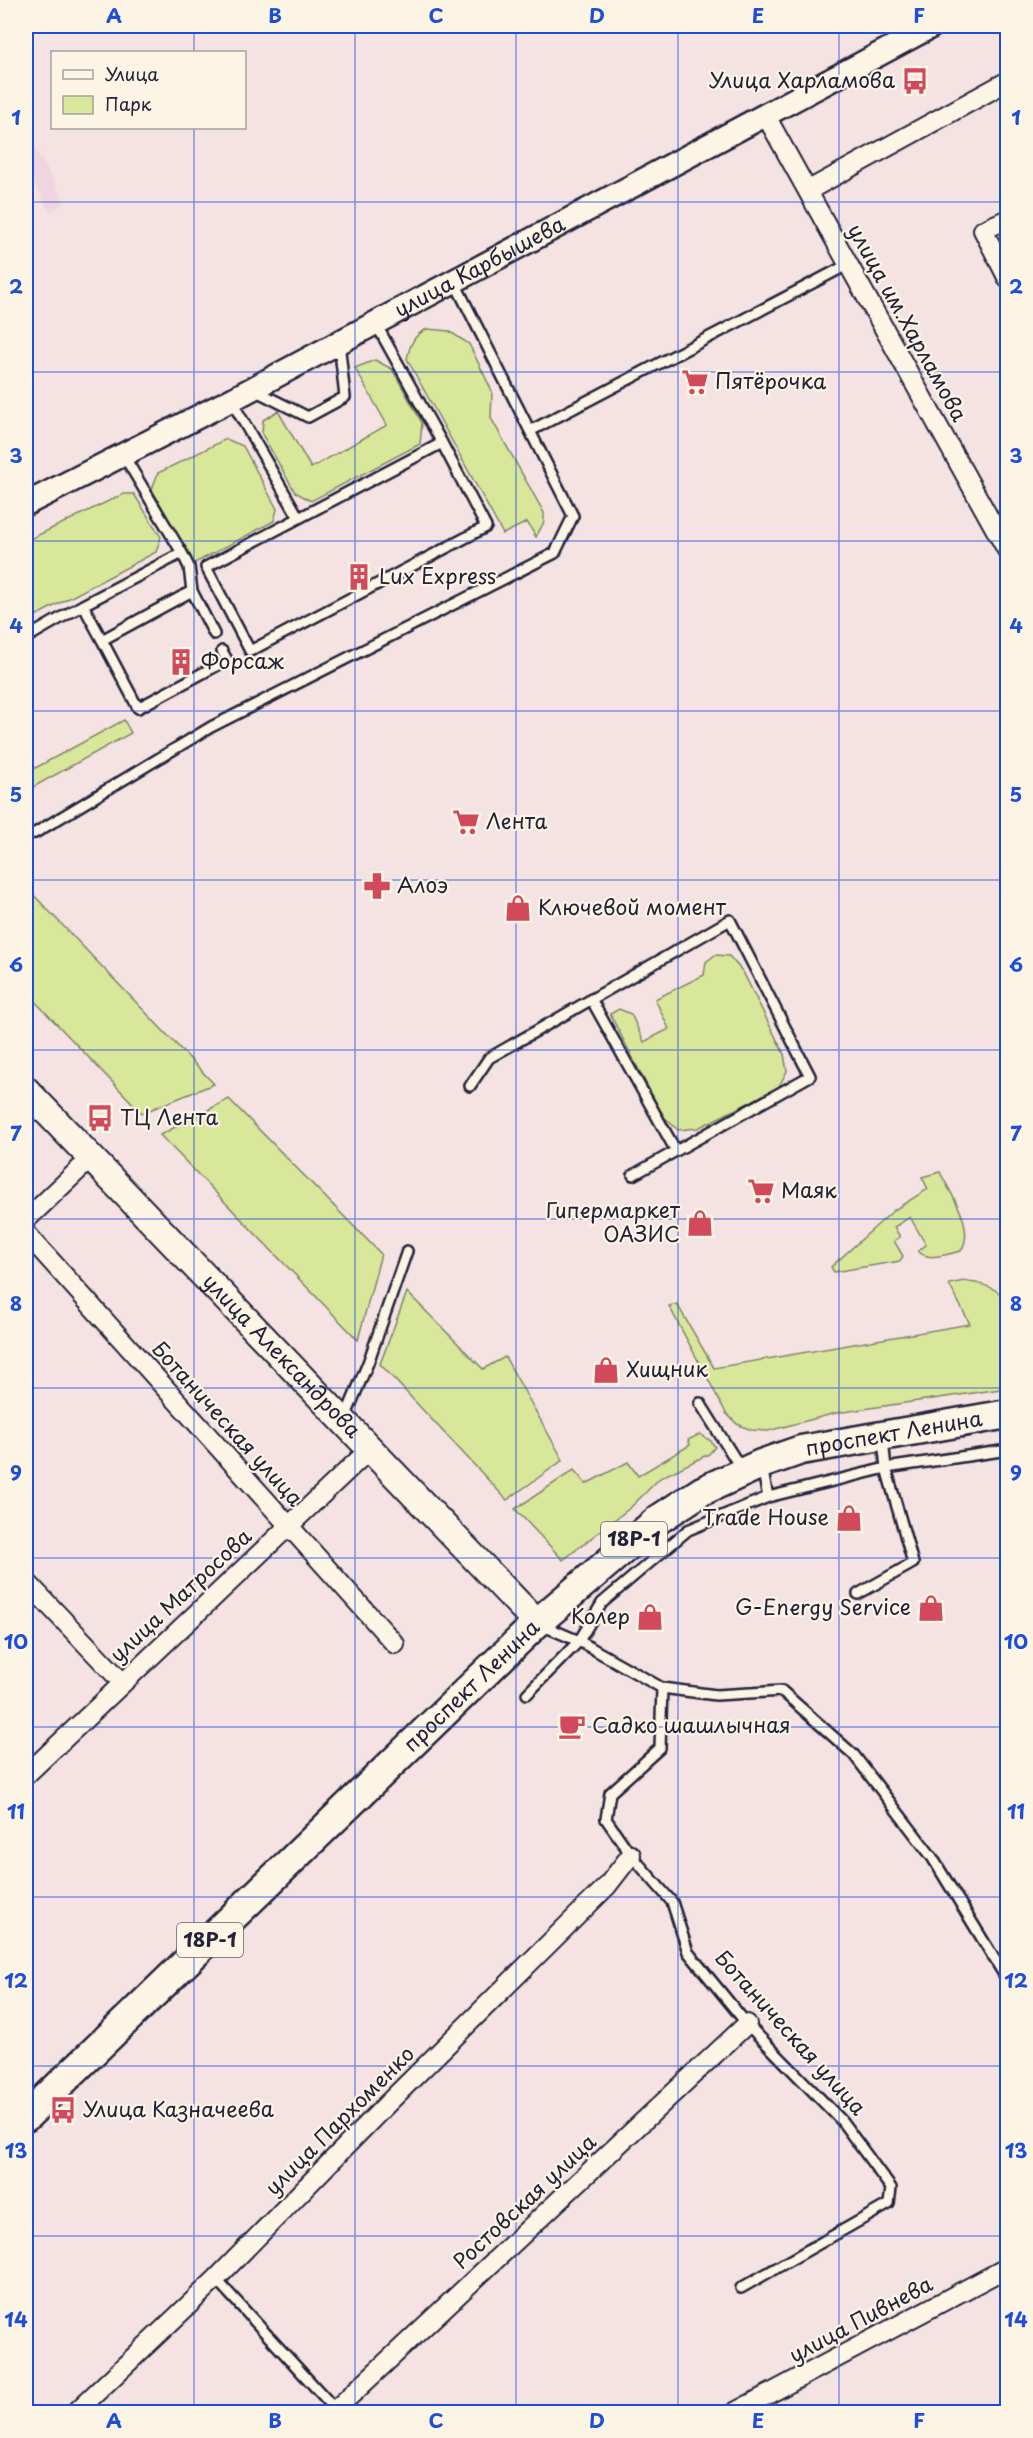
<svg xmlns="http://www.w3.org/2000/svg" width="1033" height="2438" viewBox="0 0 1033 2438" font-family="'Playpen Sans',sans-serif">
	<rect width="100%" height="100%" fill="#f5e2e2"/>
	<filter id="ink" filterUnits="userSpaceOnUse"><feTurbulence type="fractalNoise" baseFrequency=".0167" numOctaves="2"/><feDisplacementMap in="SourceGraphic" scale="12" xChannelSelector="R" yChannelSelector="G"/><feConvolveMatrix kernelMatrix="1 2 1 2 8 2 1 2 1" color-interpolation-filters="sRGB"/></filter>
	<g filter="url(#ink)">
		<path fill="#f0d5e0" d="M 26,131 L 65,202 L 50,212 L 26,169 Z"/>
		<path fill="#d8e79a" stroke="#7d846a" stroke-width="1.5" d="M 427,329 L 449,331 L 469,344 L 492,391 L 491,418 L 544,513 L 544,522 L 536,537 L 527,522 L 503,534 L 407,359 C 410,344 414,335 427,329 Z
			M 375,360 L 392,369 L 422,423 L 420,444 L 311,501 L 295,492 L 262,434 L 263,420 L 278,411 L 311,468 L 387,425 L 355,368 Z
			M 226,439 L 243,446 L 277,509 L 274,521 L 193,564 L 152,489 L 158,473 Z
			M 123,494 L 134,494 L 161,537 L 156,552 L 26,621 L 26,541 Z
			M 124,720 L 131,733 L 26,791 L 26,773 Z
			M 26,887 L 214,1084 L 142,1113 L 26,992 Z
			M 715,955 L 729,956 L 743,972 L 784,1054 L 787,1071 L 778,1088 L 698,1128 L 678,1130 L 663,1116 L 610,1014 L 619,1009 L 631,1014 L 644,1042 L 669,1029 L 655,999 L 704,975 L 706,962 Z
			M 229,1099 L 381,1254 L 358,1340 L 160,1135 Z
			M 940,1172 C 951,1195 976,1227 961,1251 C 947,1254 928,1262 918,1251 L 926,1245 L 910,1217 L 894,1227 L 900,1237 L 894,1241 L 903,1256 L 900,1261 L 834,1272 L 831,1267 L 894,1210 L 928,1189 L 922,1177 Z
			M 964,1281 C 979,1283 1001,1287 1007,1304 C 1011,1315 1008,1372 1007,1388 L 836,1413 L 768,1431 L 751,1430 L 737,1424 L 726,1413 L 669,1306 L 677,1304 L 714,1368 L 970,1324 L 949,1284 Z
			M 407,1292 L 483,1369 L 505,1357 L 563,1460 L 507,1500 L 380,1364 Z
			M 700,1434 L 711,1441 L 715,1447 L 709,1454 L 660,1478 L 631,1507 L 563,1560 L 515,1509 L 574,1470 L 586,1484 L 628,1462 L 638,1476 L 690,1445 L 688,1440 Z"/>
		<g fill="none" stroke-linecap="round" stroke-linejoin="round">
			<defs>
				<path id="service" d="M 376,324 L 442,443
					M 254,390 L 308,417 L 345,397 L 339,342
					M 231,400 L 299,518 L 442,443 L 486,527 L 250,651 L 206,567 L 299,518
					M 530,431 L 849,264
					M 124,456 L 182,553 L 189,567 L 192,591 L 102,640 L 83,605 L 182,553
					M 192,591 L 214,634
					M 26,638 L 83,605
					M 102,640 L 138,708 L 227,660 L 222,651
					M 26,834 L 35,833 L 211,727 L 555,553 L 573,516 L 454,281
					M 591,999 L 676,1151
					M 470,1086 L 489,1058 L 730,920 L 810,1076 L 633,1175
					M 700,1403 L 742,1470
					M 345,1418 L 368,1363 L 407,1251
					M 762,1467 L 768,1497
					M 858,1594 L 913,1563 L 886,1468 L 883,1440
					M 541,1625 L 579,1641 L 662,1688 L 716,1695 L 782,1691 L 854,1755 L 932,1857 L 1008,1981
					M 662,1688 L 660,1748 L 610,1793 L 606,1819 L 631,1855 L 672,1902 L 688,1952 L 747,2024 L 841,2120 L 891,2188 L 889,2204 L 741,2288
					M 527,1694 L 579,1641 L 602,1603 L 688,1530 L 768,1497 L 886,1468 L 1008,1450
					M 216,2279 L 336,2410"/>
				<path id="minor" d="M 766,116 L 1008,552
					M 809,190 L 1008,81
					M 1008,219 L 983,230 L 1008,279
					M 26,1220 L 90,1159
					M 26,1233 L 395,1644
					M 26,1581 L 122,1682
					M 26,1775 L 369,1450
					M 76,2412 L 216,2279 L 388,2103 L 607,1886 L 631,1855
					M 333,2412 L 747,2024
					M 735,2412 L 1008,2267"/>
				<g id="tertiary">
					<path id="s1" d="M 26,504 L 231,400 L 932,26"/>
				</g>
				<g id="secondary">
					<path id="s2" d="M 26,1090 L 537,1623"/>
				</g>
				<g id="primary">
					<path id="s3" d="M 26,2117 L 537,1623 L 659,1519 L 702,1491 L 761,1464 L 801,1450 L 1008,1414"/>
				</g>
			</defs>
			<use href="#service" stroke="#22223b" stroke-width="14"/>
			<use href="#minor" stroke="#22223b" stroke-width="22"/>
			<use href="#tertiary" stroke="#22223b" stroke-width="27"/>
			<use href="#secondary" stroke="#22223b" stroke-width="30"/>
			<use href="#primary" stroke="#22223b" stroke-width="33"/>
			<use href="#service" stroke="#fcf5e5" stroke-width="9"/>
			<use href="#minor" stroke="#fcf5e5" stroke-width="18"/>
			<use href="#tertiary" stroke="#fcf5e5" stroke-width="22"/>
			<use href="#secondary" stroke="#fcf5e5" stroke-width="26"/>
			<use href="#primary" stroke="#fcf5e5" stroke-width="28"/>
		</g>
	</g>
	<path fill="none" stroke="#1d4ed8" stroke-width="1.5" stroke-opacity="0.55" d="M 194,26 L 194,52M 355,26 L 355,2412M 516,26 L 516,2412M 678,26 L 678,2412M 839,26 L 839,2412M 194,128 L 194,2412M 26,202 L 1008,202M 26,372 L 1008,372M 26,541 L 1008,541M 26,711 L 1008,711M 26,880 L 1008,880M 26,1050 L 1008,1050M 26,1219 L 1008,1219M 26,1388 L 1008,1388M 26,1558 L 1008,1558M 26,1727 L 1008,1727M 26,1897 L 1008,1897M 26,2066 L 1008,2066M 26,2236 L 1008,2236"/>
	<defs>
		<symbol id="bus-bare" viewBox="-9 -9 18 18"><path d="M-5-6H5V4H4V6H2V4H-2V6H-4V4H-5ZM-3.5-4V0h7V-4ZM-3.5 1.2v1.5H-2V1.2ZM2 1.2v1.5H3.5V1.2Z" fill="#d1495b" stroke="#fcf5e5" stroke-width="2.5" paint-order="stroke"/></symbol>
		<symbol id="supermarket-bare" viewBox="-9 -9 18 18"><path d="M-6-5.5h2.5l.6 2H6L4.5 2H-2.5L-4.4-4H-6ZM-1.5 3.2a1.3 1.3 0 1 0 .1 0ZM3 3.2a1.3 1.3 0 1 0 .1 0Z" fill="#d1495b" stroke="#fcf5e5" stroke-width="2.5" paint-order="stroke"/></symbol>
		<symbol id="building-bare" viewBox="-9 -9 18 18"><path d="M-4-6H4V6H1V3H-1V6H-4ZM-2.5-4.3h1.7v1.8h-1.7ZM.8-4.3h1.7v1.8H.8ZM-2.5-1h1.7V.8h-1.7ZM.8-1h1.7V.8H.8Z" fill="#d1495b" stroke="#fcf5e5" stroke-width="2.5" paint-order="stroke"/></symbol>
		<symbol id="pharmacy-bare" viewBox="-9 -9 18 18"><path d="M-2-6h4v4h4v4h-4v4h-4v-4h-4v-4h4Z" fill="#d1495b" stroke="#fcf5e5" stroke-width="2.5" paint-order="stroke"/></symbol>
		<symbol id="shop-bare" viewBox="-9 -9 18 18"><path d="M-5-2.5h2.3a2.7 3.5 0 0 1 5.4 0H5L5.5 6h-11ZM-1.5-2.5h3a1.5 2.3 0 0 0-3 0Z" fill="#d1495b" stroke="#fcf5e5" stroke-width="2.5" paint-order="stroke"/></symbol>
		<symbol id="cafe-bare" viewBox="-9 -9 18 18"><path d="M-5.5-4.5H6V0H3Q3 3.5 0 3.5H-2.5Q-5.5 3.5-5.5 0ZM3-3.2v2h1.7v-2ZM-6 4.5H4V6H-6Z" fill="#d1495b" stroke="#fcf5e5" stroke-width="2.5" paint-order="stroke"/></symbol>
	</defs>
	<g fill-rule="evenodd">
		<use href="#bus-bare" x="896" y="62" width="38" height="38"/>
		<use href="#supermarket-bare" x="676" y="363" width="38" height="38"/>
		<use href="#building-bare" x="340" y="558" width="38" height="38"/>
		<use href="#building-bare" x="162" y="643" width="38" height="38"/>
		<use href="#supermarket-bare" x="447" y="803" width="38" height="38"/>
		<use href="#pharmacy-bare" x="358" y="867" width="38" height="38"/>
		<use href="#shop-bare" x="499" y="889" width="38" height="38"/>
		<use href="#bus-bare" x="81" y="1099" width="38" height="38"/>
		<use href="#supermarket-bare" x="742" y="1172" width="38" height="38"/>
		<use href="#shop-bare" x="681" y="1204" width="38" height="38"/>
		<use href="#shop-bare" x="587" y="1351" width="38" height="38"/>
		<use href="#shop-bare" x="830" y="1499" width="38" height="38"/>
		<use href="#shop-bare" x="912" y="1589" width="38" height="38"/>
		<use href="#shop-bare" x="631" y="1598" width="38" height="38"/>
		<use href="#cafe-bare" x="553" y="1707" width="38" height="38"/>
		<use href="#bus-bare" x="44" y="2091" width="38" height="38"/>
	</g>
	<g text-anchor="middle" stroke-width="4.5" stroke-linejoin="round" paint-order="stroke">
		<g fill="#fcf5e5" stroke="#63616e" stroke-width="1.5">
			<rect x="601" y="1522" width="66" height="34" rx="4.5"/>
			<rect x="177" y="1923" width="66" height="34" rx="4.5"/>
		</g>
		<g font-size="20" font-weight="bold" fill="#22223b">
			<text x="634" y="1546">18Р-1</text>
			<text x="210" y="1947">18Р-1</text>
		</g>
		<g font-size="21" fill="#22223b" stroke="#fcf5e5" text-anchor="start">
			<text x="895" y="88" text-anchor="end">Улица Харламова</text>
			<text x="715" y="389">Пятёрочка</text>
			<text x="379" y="584">Lux Express</text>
			<text x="201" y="669">Форсаж</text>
			<text x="486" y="829">Лента</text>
			<text x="397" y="893">Алоэ</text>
			<text x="538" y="915">Ключевой момент</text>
			<text x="120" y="1125">ТЦ Лента</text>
			<text x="781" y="1198">Маяк</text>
			<text x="680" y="1218" text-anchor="end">Гипермаркет<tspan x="680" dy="24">ОАЗИС</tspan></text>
			<text x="626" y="1377">Хищник</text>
			<text x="829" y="1525" text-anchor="end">Trade House</text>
			<text x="911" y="1615" text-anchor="end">G-Energy Service</text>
			<text x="630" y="1624" text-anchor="end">Колер</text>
			<text x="592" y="1733">Садко шашлычная</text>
			<text x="83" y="2117">Улица Казначеева</text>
		</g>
		<g font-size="21" fill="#22223b" stroke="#fcf5e5">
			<text dy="7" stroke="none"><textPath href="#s1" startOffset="512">улица Карбышева</textPath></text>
			<text transform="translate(907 323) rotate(61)" y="7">улица им.Харламова</text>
			<text dy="7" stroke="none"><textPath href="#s2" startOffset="369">улица Александрова</textPath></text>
			<text transform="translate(227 1424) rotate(48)" y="7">Ботаническая улица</text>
			<text dy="7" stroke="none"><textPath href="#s3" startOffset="1124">проспект Ленина</textPath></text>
			<text transform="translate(181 1596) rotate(-43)" y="7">улица Матросова</text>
			<text dy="7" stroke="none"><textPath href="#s3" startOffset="620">проспект Ленина</textPath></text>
			<text transform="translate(790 2033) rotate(48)" y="7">Ботаническая улица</text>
			<text transform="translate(340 2121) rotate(-45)" y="7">улица Пархоменко</text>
			<text transform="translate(525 2202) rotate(-43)" y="7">Ростовская улица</text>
			<text transform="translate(861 2320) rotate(-28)" y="7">улица Пивнева</text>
		</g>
	</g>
	<rect width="1033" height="2438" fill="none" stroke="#fcf5e5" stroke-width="66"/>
	<rect x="51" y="51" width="195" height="78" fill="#fcf5e5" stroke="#a5a1a1" stroke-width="1.5"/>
	<rect x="63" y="70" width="30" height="9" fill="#fcf5e5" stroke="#a5a1a1" stroke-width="1.5"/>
	<text x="105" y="81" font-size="18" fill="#22223b">Улица</text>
	<rect x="63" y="96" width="30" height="18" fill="#d8e79a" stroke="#a5a1a1" stroke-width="1.5"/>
	<text x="105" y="111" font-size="18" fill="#22223b">Парк</text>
	<rect x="33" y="33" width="967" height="2372" fill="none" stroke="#1d4ed8" stroke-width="2"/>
	<g font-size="20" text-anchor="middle" font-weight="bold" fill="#1d4ed8">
		<text x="114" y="23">A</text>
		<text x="275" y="23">B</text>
		<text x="436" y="23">C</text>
		<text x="597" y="23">D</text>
		<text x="758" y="23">E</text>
		<text x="919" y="23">F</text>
		<text x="16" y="125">1</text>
		<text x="1016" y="125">1</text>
		<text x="16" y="294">2</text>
		<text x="1016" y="294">2</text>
		<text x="16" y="463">3</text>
		<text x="1016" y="463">3</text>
		<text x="16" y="633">4</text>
		<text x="1016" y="633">4</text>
		<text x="16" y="802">5</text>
		<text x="1016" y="802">5</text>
		<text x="16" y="972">6</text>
		<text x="1016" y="972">6</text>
		<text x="16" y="1141">7</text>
		<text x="1016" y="1141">7</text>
		<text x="16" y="1311">8</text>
		<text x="1016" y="1311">8</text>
		<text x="16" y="1480">9</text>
		<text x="1016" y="1480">9</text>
		<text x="16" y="1649">10</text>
		<text x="1016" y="1649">10</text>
		<text x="16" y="1819">11</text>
		<text x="1016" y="1819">11</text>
		<text x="16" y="1988">12</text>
		<text x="1016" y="1988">12</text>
		<text x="16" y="2158">13</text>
		<text x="1016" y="2158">13</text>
		<text x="16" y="2327">14</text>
		<text x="1016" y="2327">14</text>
		<text x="114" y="2428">A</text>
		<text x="275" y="2428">B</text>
		<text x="436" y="2428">C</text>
		<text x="597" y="2428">D</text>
		<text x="758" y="2428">E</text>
		<text x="919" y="2428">F</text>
	</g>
</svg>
